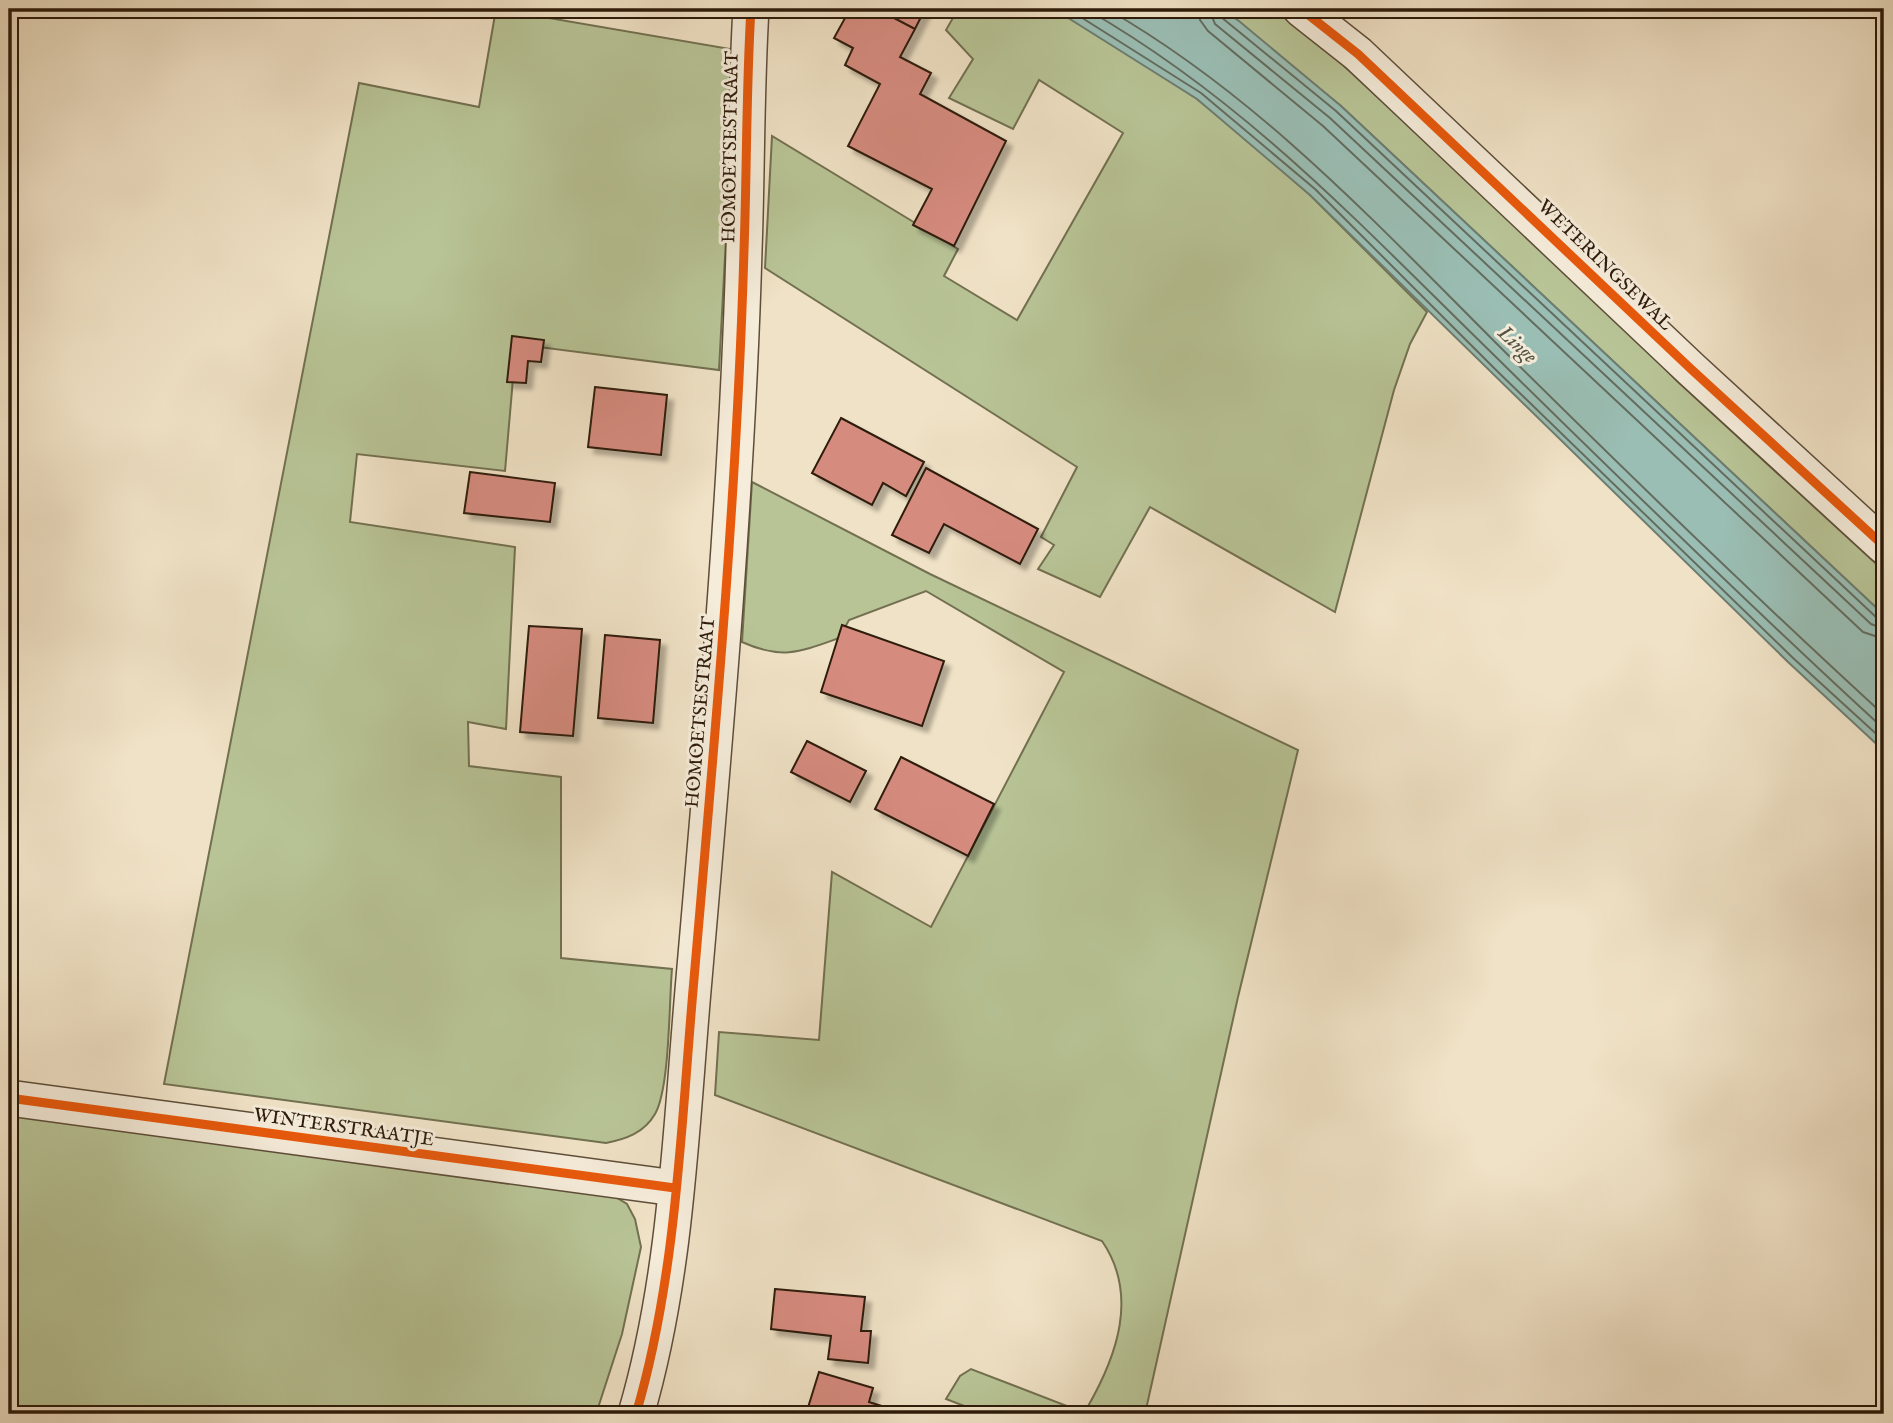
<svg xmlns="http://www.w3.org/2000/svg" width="1893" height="1423" viewBox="0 0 1893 1423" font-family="'IM FELL English',serif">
	<defs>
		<filter id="shadow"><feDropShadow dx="6" dy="6" stdDeviation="2" flood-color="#0004"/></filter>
	</defs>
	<rect width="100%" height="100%" fill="#f0e2c6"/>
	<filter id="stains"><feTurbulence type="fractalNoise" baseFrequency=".00286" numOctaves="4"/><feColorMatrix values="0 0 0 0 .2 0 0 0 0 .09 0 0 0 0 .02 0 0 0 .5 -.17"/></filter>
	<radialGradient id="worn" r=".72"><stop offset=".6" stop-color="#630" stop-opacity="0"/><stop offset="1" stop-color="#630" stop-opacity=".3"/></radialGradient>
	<path fill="#b8c496" stroke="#727050" stroke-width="2" d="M 496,9 L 736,50 L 719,370 L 516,344 L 505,471 L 357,454 L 350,522 L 515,547 L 506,729 L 468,722 L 469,766 L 561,777 L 561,958 L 672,969 C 669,1002 670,1088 655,1114 C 644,1133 626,1139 606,1143 L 164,1084 L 359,83 L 479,107 Z
		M 958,9 L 1054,9 L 1103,37 L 1197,99 L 1250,142 L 1310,195 L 1427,312 L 1410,344 L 1394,390 L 1335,612 L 1150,507 L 1100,597 L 1038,569 L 1054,545 L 1041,537 L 1077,467 L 765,268 L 772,136 L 958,249 L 944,276 L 1017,320 L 1123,133 L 1039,80 L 1013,129 L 949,98 L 973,59 L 946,30 Z
		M 1221,9 L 1273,9 L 1331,54 L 1606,308 L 1677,381 L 1884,571 L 1884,615 L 1341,106 Z
		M 752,482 L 930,574 L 1298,750 L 1238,997 L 1145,1414 L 985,1414 L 946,1399 L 960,1376 L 971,1369 L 1077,1410 L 1087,1408 C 1117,1356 1139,1295 1102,1241 L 715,1095 L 719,1032 L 819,1040 L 832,872 L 931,927 L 1064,672 L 926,591 L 849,620 L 839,638 C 800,652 782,660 742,642 Z
		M 9,1115 L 609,1193 L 627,1204 L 635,1219 L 641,1247 L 622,1334 L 596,1414 L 9,1414 Z"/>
	<path fill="#9abeb4" stroke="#6e7d70" stroke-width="2" d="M 1054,9 L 1221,9 L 1239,21 L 1341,106 L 1884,615 L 1884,751 L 1788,662 L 1310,195 L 1197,99 Z"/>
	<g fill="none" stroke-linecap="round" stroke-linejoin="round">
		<path stroke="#646c5f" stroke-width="2" d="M 1068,9 L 1201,93 L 1315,189 L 1495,369 L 1792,657 L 1884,741
			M 1086,9 C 1250,103 1367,232 1501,362 C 1627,486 1754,610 1884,729
			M 1107,9 C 1257,95 1374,221 1495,342 C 1622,468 1752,594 1884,715
			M 1199,9 L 1200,20 L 1208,31 L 1323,126 L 1863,632 L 1884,639
			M 1209,9 L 1215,24 L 1330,118 L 1871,624 L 1884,629
			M 1218,9 L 1221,17 L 1336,111 L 1877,618 L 1884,620"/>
	</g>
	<path fill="#d68b7f" stroke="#2d1b0a" stroke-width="2" filter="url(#shadow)" d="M 850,9 L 877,9 L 915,29 L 900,57 L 931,73 L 920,94 L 1006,141 L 954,246 L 913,225 L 932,189 L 848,146 L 880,84 L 845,65 L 853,48 L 834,38 Z
		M 877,9 L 925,9 L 915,29 Z
		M 512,336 L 544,340 L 541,362 L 528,361 L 526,383 L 507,382 Z
		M 595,387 L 667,395 L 661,455 L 588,447 Z
		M 841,418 L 924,462 L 906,496 L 883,483 L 872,505 L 812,473 Z
		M 926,468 L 1038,529 L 1020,564 L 944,524 L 929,553 L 892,535 Z
		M 470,472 L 555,483 L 550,522 L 464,513 Z
		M 842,625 L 944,661 L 922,726 L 821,692 Z
		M 529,626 L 582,629 L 573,736 L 520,732 Z
		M 605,635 L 660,640 L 653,723 L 598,718 Z
		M 807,741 L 866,771 L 850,802 L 791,772 Z
		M 901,757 L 994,804 L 968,856 L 875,809 Z
		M 775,1289 L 865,1297 L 861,1331 L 871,1331 L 868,1363 L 828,1359 L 831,1336 L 771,1329 Z
		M 819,1372 L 873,1388 L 869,1402 L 907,1414 L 806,1414 Z"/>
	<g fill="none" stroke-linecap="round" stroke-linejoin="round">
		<defs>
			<path id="minor" d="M 1301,9 L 1358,54 L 1691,369 L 1884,546
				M 9,1098 L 675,1188
				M 636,1414 C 677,1275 681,1124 694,979 C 715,736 737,493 744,250 C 747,169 746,89 751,9"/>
		</defs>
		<use href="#minor" stroke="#5e4d39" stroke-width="38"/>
		<use href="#minor" stroke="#f5ecda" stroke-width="35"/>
		<defs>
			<path id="cycleway" d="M 1301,9 L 1358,54 L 1691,369 L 1884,546
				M 9,1098 L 675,1188
				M 636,1414 C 677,1275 681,1124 694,979 C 715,736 737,493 744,250 C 747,169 746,89 751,9"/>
		</defs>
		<use href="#cycleway" stroke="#f5ecda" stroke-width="13"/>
		<use href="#cycleway" stroke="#e8590c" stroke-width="9"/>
	</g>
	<g text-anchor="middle" stroke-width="6" stroke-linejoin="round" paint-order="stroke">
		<g font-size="19" fill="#2d1b0a" stroke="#f5ecda">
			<text transform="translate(729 147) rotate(-89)" y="7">HOMOETSESTRAAT</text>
			<text transform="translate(1606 264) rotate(44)" y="7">WETERINGSEWAL</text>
			<text transform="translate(699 712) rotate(-85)" y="7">HOMOETSESTRAAT</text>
			<text transform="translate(344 1126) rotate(8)" y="7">WINTERSTRAATJE</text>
		</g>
		<g font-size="21" font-style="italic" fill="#535446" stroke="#f5ecda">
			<text transform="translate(1518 344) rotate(42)" y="7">Linge</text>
		</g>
	</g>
	<rect width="1893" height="1423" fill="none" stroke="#f0e2c6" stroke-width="35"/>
	<rect x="10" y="10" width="1872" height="1402" fill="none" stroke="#2d1b0a" stroke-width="3.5"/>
	<rect x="18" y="18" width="1858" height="1388" fill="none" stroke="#2d1b0a" stroke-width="2"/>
	<rect width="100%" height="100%" filter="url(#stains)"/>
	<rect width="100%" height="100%" fill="url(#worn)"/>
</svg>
